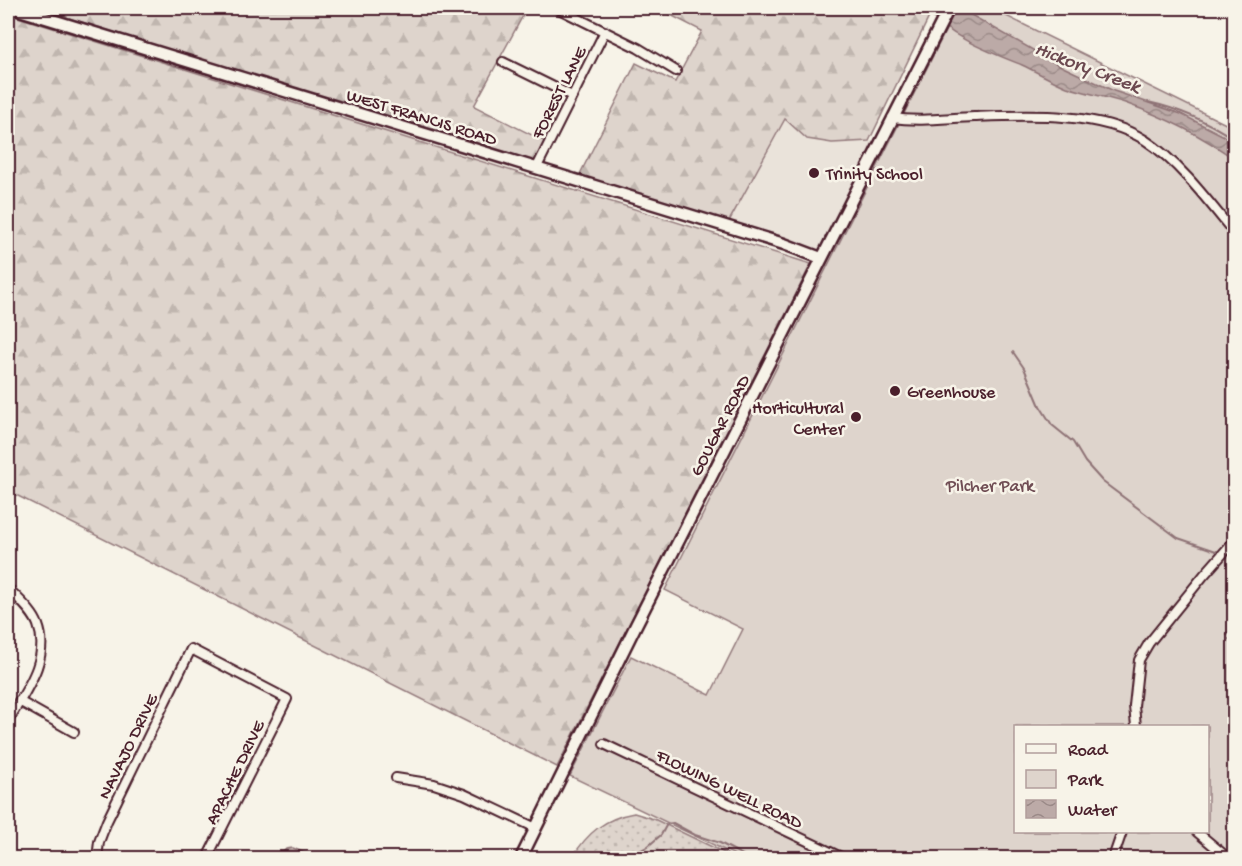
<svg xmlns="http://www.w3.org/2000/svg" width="1242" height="866" viewBox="0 0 1242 866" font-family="'Gochi Hand',sans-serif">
	<defs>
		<pattern id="grass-dots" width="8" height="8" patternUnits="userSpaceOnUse" patternTransform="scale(1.5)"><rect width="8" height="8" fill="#ded4cc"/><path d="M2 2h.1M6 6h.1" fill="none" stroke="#c0b6af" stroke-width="1.8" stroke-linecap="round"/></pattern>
		<pattern id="forest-firs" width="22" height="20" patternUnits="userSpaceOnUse" patternTransform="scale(1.5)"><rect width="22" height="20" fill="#ded4cc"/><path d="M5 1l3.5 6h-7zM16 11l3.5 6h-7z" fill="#c0b6af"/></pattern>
		<pattern id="water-waves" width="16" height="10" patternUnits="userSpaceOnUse" patternTransform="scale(1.5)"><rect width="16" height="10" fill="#bcaaa7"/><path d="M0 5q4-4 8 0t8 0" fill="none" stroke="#9b8a88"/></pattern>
	</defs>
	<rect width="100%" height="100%" fill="#f7f3e8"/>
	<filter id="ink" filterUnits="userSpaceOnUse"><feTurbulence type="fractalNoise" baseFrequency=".0167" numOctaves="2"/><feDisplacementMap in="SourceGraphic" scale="12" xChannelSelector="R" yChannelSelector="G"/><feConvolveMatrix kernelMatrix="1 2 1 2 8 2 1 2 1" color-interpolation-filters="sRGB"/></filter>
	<g filter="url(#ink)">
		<path fill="#eae3da" d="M 786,119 L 873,142 L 818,251 L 728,223 Z"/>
		<path fill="url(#grass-dots)" stroke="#947a7c" stroke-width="1.5" d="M 634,813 L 654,819 L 735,858 L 572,858 C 587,833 605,818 634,813 Z"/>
		<path fill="url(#forest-firs)" stroke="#947a7c" stroke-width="1.5" d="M 37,8 L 527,8 L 474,106 L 546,142 L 535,164 Z
			M 657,8 L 924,8 L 930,15 L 869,141 L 832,143 L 807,139 L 785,119 L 728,223 L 579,176 L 636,63 L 675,82 L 702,31 Z
			M 8,14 L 811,264 L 557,767 L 8,491 Z"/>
		<path fill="#ded4cc" stroke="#947a7c" stroke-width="1.5" fill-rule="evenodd" d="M 957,8 L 990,8 L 1234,128 L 1234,858 L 741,858 L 570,776 L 631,656 L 710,695 L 743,629 L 665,590 ZM 1016,726 L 1208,726 L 1208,832 L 1016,832 Z"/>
		<path fill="url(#water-waves)" stroke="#8e7275" stroke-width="1.5" d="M 924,8 L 959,8 L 1061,66 L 1114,91 L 1181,114 L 1234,141 L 1234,159 C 1200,134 1164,117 1125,103 C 1106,97 1086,93 1067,87 C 1052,81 1037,72 1022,65 C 987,51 949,37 924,8 Z
			M 293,848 L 316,858 L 278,858 L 286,849 Z"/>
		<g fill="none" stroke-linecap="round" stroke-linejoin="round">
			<path stroke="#8e7275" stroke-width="2" d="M 1148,102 C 1180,109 1207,121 1234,139
				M 1013,352 L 1024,368 L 1040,406 L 1052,425 L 1073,442 L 1085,462 L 1103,482 L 1178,538 L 1219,552
				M 1227,556 L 1234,553
				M 1227,635 L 1234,627
				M 1229,639 L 1234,641
				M 1233,856 L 1234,854
				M 617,858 C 622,854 629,850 636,853 L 647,847 L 661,835 L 667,824 L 673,823 L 695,835 L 720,843 L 748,858"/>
			<defs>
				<path id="street" d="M 557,8 L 638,48 L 676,71
					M 503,62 L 572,96
					M 892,118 C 920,122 946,118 974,117 C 1027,115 1100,111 1145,140 C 1179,162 1209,202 1234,233
					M 537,167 L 605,31
					M 8,588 C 18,599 33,611 38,625 C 51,659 24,693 8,721
					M 19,701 L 74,732
					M 1136,726 L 1134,706 L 1139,660 L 1149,643 L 1204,575 L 1234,541
					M 604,744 L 843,858
					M 396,778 L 434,784 L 464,794 L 536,828
					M 1197,832 L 1228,858
					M 97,858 L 99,842 L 107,821 L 191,649 L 287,699 L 207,858
					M 1113,858 L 1122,832"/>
				<path id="secondary" d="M 13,8 C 270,87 527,164 784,244 L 821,258
					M 521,858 L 636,625 L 949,8"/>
			</defs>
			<use href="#street" stroke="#4a1f2b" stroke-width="12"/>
			<use href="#secondary" stroke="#4a1f2b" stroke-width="15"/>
			<use href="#street" stroke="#f7f3e8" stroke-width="8"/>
			<use href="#secondary" stroke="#f7f3e8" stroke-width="10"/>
			<path stroke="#4a1f2b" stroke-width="2" stroke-dasharray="9 4.5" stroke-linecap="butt" d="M 1232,8 L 1234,11"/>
		</g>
	</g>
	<g fill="#4a1f2b" stroke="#f7f3e8" stroke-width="2">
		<circle cx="814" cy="173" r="6"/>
		<circle cx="895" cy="391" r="6"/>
		<circle cx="856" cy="417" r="6"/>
	</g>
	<g text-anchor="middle" stroke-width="5" stroke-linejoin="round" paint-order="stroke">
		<g font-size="18" fill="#4a1f2b" stroke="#f7f3e8">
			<text transform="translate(558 92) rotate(-63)" y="6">FOREST LANE</text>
			<text transform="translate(422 116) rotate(17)" y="6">WEST FRANCIS ROAD</text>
			<text transform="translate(719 425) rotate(-63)" y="6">GOUGAR ROAD</text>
			<text transform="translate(127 746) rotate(-64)" y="6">NAVAJO DRIVE</text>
			<text transform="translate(234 772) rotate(-64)" y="6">APACHE DRIVE</text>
			<text transform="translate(730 788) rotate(26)" y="6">FLOWING WELL ROAD</text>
		</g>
		<g font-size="18" fill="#4a1f2b" stroke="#f7f3e8" text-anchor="start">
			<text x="826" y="179">Trinity School</text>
			<text x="907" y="397">Greenhouse</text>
			<text x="844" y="413" text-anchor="end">Horticultural<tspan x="844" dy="21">Center</tspan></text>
		</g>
		<g font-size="18" fill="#6f4c53" stroke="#f7f3e8">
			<text x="990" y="491">Pilcher Park</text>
		</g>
		<g font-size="20" font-style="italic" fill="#6c4950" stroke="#f7f3e8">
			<text transform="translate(1088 66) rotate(21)" y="7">Hickory Creek</text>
		</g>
	</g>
	<rect width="1242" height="866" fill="none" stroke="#f7f3e8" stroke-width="30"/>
	<rect x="15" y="15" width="1212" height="836" fill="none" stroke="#4a1f2b" stroke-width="2" filter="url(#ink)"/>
	<rect x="1014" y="725" width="195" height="108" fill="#f7f3e8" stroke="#b29e9c" stroke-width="1.5"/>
	<rect x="1026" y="744" width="30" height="9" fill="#f7f3e8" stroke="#b29e9c" stroke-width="1.5"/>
	<text x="1068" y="755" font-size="18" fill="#4a1f2b">Road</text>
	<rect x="1026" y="770" width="30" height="18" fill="#ded4cc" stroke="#b29e9c" stroke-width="1.5"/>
	<text x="1068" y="785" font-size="18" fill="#4a1f2b">Park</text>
	<rect x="1026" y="800" width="30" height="18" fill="url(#water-waves)" stroke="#b29e9c" stroke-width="1.5"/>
	<text x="1068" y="815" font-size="18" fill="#4a1f2b">Water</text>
</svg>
